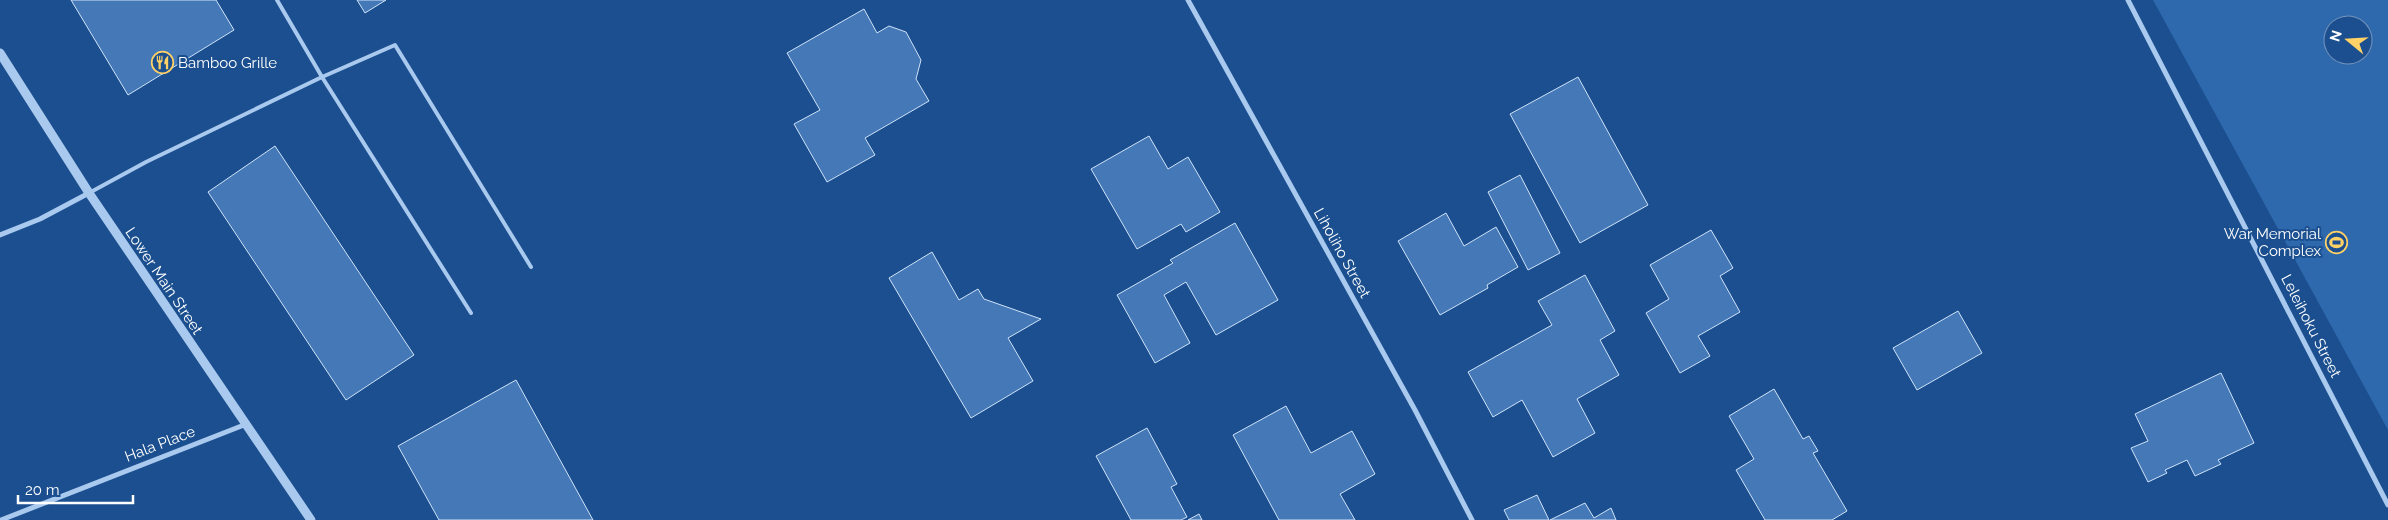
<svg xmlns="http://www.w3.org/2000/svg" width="2388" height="520" viewBox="0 0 2388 520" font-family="Raleway,sans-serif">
	<rect width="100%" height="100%" fill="#1b4f8f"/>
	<path fill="#2e69ad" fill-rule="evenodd" d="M 2153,0 L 2388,0 L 2388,430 ZM 2333,25 L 2363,25 L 2363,55 L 2333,55 Z"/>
	<path fill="#4478b7" stroke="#cfe3fa" d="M 71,0 L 216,0 L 234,30 L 128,95 Z
		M 357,0 L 386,0 L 365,13 Z
		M 864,9 L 877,33 L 889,26 L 906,32 L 921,60 L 916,79 L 929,101 L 865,138 L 875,155 L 827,182 L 794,124 L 820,110 L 787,53 Z
		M 1578,77 L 1648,205 L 1580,243 L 1510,114 Z
		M 1149,136 L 1168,169 L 1188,157 L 1220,212 L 1186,232 L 1181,224 L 1137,249 L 1091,169 Z
		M 275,146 L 414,355 L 346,400 L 208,192 Z
		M 1520,175 L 1560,253 L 1528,270 L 1488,192 Z
		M 1446,213 L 1464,246 L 1496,227 L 1518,267 L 1487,285 L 1488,288 L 1440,315 L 1398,241 Z
		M 1235,223 L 1278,300 L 1216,335 L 1186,282 L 1164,295 L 1190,343 L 1155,363 L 1117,295 L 1173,263 L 1170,260 Z
		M 1711,230 L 1733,268 L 1720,276 L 1740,312 L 1698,336 L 1710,356 L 1680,373 L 1646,313 L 1669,299 L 1650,265 Z
		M 932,252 L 959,300 L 978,289 L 984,299 L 1041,319 L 1008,338 L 1033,381 L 971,418 L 889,278 Z
		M 1585,275 L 1615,331 L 1600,340 L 1619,375 L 1577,399 L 1595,433 L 1553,457 L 1522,400 L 1493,417 L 1468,372 L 1552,325 L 1538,301 Z
		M 1958,311 L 1982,353 L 1917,390 L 1893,348 Z
		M 2221,373 L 2254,443 L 2218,460 L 2221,464 L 2195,476 L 2187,460 L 2165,470 L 2167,473 L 2148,482 L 2131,448 L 2148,441 L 2135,414 Z
		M 516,380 L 593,520 L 439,520 L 398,446 Z
		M 1774,389 L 1803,439 L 1809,436 L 1818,451 L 1813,453 L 1847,511 L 1832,520 L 1765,520 L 1736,470 L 1754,459 L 1729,416 Z
		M 1286,406 L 1311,453 L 1352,431 L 1375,474 L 1340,494 L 1355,520 L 1279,520 L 1233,435 Z
		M 1147,428 L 1177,484 L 1171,487 L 1187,517 L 1181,520 L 1131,520 L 1096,456 Z
		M 1537,495 L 1549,520 L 1509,520 L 1504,510 Z
		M 1585,503 L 1594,518 L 1611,508 L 1616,520 L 1550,520 Z
		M 1199,514 L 1202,520 L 1188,520 Z"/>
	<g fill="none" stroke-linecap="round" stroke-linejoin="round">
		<path stroke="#a9c9ee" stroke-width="4" d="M 89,193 L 146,162 L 322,77 L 277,0
			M 471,313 L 322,77 L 395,45 L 531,267"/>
		<path stroke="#a9c9ee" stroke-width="5" d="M 1188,0 L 1415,410 L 1472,520
			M 2128,0 L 2388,505
			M 0,235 L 40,219 L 89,193
			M 1,520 L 244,425"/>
		<path stroke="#a9c9ee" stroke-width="9" d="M 0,53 L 89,193 L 311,520"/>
	</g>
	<defs>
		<symbol id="restaurant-ring" viewBox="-11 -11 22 22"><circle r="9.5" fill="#1b4f8f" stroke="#ffd166" stroke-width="1.5"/><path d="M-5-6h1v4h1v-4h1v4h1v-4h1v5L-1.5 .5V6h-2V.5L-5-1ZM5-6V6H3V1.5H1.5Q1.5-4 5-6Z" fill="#ffd166"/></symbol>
		<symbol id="stadium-ring" viewBox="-11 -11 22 22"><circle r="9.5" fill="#1b4f8f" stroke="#ffd166" stroke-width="1.5"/><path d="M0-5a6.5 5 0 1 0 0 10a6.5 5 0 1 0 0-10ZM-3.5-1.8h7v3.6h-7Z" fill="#ffd166"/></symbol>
	</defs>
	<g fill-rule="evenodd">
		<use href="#restaurant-ring" x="150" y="50" width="25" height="25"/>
		<use href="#stadium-ring" x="2324" y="230" width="25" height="25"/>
	</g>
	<g text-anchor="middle" stroke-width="4" stroke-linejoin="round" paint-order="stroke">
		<g font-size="15" fill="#fff" stroke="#1b4f8f" text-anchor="start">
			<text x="178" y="68">Bamboo Grille</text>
			<text x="2321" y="239" text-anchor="end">War Memorial<tspan x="2321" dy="17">Complex</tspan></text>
		</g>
		<g font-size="15" fill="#fff" stroke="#1b4f8f">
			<text transform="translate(1342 253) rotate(61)" y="5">Liholiho Street</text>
			<text transform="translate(164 281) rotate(56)" y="5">Lower Main Street</text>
			<text transform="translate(2311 326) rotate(63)" y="5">Leleihoku Street</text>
			<text transform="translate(160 444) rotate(-21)" y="5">Hala Place</text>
		</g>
	</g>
	<g transform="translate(2348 40) rotate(288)"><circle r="24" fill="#1b4f8f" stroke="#7695bc"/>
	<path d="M0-4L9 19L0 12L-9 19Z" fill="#ffd166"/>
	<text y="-8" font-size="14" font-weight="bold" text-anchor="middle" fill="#ffffff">N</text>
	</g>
	<path d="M18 495v8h115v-8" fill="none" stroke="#ffffff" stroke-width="2.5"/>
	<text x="25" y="495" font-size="15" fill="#ffffff" stroke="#1b4f8f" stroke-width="4" paint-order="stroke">20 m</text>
</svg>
